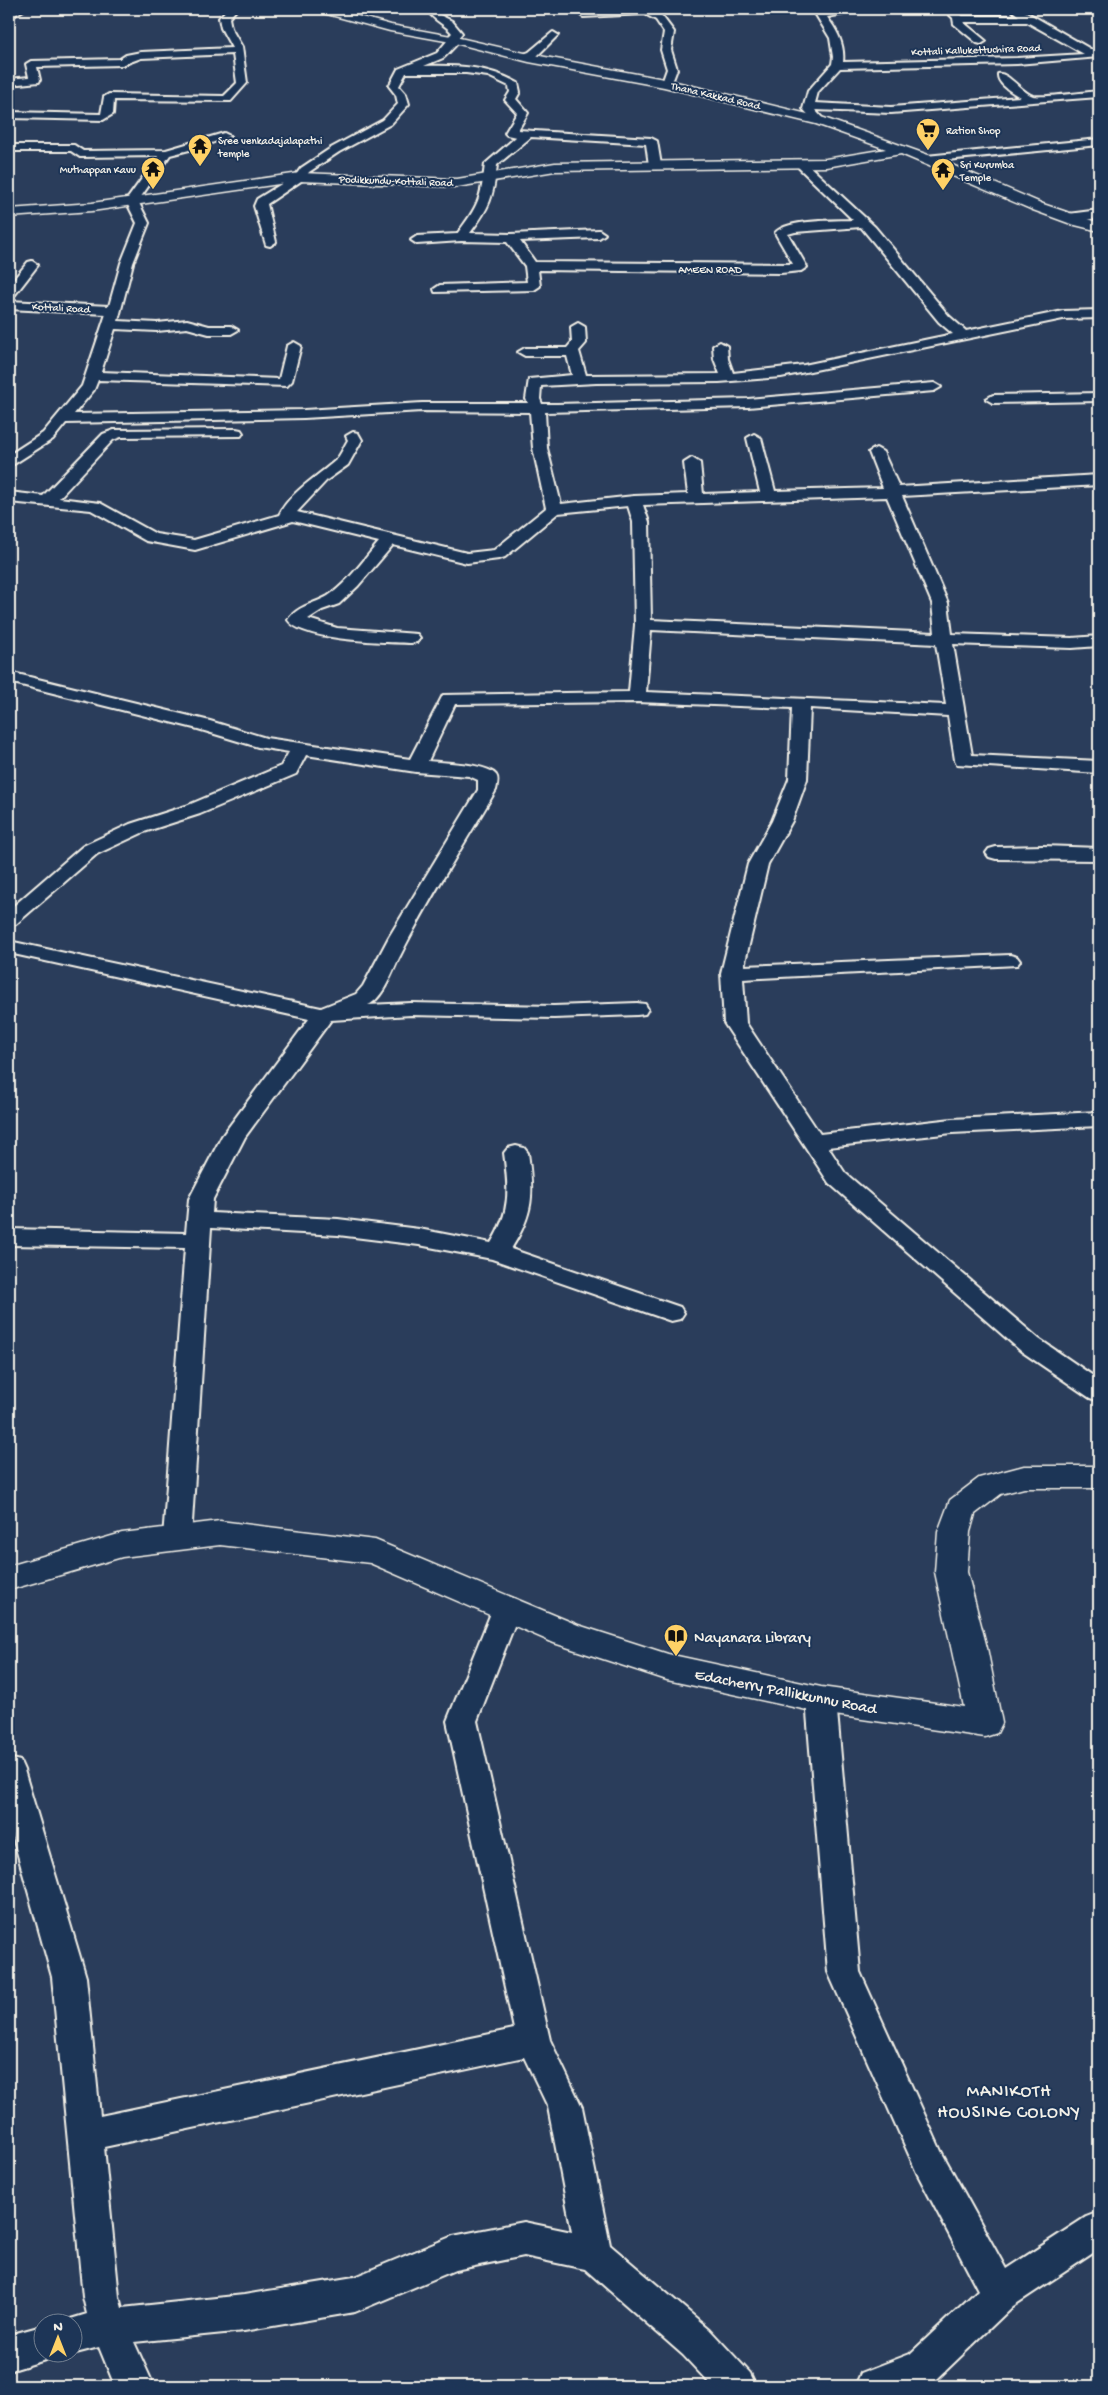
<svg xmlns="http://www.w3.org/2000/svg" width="1108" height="2395" viewBox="0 0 1108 2395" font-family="'Gochi Hand',sans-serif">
	<rect width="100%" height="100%" fill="#2a3d5b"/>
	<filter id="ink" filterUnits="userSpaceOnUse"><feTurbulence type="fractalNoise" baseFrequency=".02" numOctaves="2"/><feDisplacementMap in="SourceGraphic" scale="10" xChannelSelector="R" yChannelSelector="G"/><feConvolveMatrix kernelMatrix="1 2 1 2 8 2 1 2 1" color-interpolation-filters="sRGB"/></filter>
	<g filter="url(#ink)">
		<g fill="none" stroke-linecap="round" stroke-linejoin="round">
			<defs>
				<path id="minor" d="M 14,9 L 25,9 L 9,19 L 9,12 Z
					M 227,9 L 237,9 L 229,18 L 231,28 L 242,47 L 247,83 L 231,101 L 114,100 L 113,114 L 103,120 L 9,118 L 9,112 L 101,114 L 104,97 L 109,94 L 224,96 L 237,83 L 233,54 L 141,58 L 122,65 L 37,67 L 40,80 L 39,82 L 9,85 L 9,79 L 29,77 L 26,64 L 31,61 L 120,59 L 126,55 L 141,52 L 232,48 L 221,28 L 219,18 Z
					M 427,9 L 437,9 L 440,15 L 452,21 L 462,33 L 458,38 L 460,40 C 457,44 446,56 443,58 C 437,61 430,63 424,66 C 457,65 488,66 518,83 L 520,92 L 516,99 L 528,113 L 518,130 L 651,138 L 657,141 L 661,165 L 655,168 L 649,165 L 646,144 L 531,137 L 497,165 C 493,198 490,207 470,233 L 511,234 L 599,230 L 605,234 L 599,238 L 520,241 L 535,262 L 793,264 L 775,233 C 787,219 835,221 853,220 L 797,166 L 795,164 L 797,162 L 805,162 L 875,227 L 949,316 L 966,331 L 1063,311 L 1099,310 L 1099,318 L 1063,319 L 781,377 L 719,382 L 596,383 L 541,386 L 540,399 L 542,404 L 557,404 L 748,399 L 934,383 L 941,387 L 934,391 L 748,407 L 545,412 L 547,448 L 561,504 L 634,496 L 688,494 L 684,463 L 692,458 L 700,463 L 703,494 L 760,492 L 747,438 L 754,434 L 761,438 L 775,491 L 883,488 L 869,452 L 876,448 L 883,452 L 899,487 L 1099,475 L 1099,485 L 902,496 L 948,603 L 952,634 L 1072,638 L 1099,636 L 1099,646 L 1072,648 L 953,644 L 972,755 L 1099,761 L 1099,773 L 957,764 L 955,760 L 948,716 L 810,708 L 807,779 L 792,821 L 768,864 L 744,966 L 1010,955 L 1017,957 L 1020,961 L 1017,965 L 743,979 L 746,1023 L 820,1134 L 952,1119 L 1099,1112 L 1099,1126 L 952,1133 L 828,1147 L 845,1173 L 1039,1339 L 1099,1380 L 1099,1401 L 1090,1398 L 1021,1351 L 829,1183 L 724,1023 L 721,973 L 748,864 L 772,821 L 789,779 L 792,708 L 637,702 L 455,704 L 428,761 C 442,763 487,763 496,775 C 499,779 497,785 496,790 C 463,846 428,900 399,958 C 392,972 383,999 368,1005 L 411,1003 L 554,1006 L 637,1003 L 645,1004 L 648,1009 L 645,1014 L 637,1015 L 554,1018 L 411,1015 L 331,1020 L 245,1137 L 213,1199 L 212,1213 L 338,1219 L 419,1229 L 491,1243 C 511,1211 509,1189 504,1153 L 508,1148 L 516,1146 L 524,1148 L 528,1153 C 534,1194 534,1213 511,1249 L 680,1307 L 684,1313 L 680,1319 L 671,1321 L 492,1259 L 419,1245 L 338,1235 L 211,1228 L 191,1538 L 187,1545 L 177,1548 L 167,1545 L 163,1538 L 185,1248 L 9,1245 L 9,1229 L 186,1233 L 189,1199 L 222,1136 L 309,1019 L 9,953 L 9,941 L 321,1008 L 356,994 L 363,986 L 389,937 L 478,790 L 478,780 L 469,776 L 416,772 L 306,755 L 296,774 L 200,814 L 144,832 L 97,854 L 16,924 L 9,926 L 9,910 L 83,846 L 130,824 L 186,806 L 281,766 L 289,752 L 258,747 L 198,729 L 9,682 L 9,672 L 210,721 L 266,738 L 410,759 L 443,695 L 629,692 L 635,625 L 633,522 L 628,506 L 558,513 L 505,557 L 499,559 L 467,563 L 393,545 L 358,586 L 339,604 L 322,610 L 308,619 L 337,628 L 417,634 L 420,638 L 417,642 L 411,643 C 386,642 302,641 288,620 C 297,606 314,604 328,596 C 348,583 364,559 379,542 L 293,521 L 195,550 L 146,541 L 91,510 L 9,502 L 9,492 L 43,496 L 103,434 L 114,430 L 236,429 L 241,430 L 243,433 L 241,436 L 121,437 L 113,440 L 59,498 L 100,503 L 156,534 L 194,540 L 279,515 C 289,493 318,476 336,460 C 341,455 344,446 348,440 L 346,436 L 353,432 L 358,433 L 362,440 L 348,465 L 327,480 L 297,512 L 467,553 L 494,550 L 546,508 L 533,448 L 530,412 L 422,411 L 304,418 L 66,423 L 53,439 L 14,464 L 9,465 L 9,455 L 43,433 L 82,386 L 106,314 L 9,309 L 9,301 L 109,306 L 121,263 L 137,223 L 126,201 L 158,156 L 80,157 L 71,151 L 9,151 L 9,145 L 74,145 L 83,151 L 166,150 L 224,133 L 230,136 L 201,147 L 170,155 L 138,201 L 149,223 L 133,263 L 118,321 L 157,323 L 187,320 L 209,326 L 231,326 L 238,330 L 231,334 L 209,334 L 187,328 L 157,331 L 115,329 L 101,372 L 279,379 L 287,346 L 294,342 L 301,346 L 292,381 L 287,386 L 98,380 L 94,390 L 74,414 L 304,410 L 422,403 L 528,403 L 526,399 L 529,379 L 572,375 L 567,356 L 525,356 L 518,352 L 525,348 L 567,348 L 572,342 L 571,327 L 578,323 L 585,327 L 586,343 L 579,351 L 586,375 L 720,374 L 714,359 L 713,346 L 720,342 L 727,346 L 728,359 L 733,373 L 804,365 L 953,334 L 939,322 L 861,227 L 795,232 L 788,234 L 807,267 L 801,271 L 781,273 L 538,270 L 540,286 L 534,290 L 435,292 L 434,289 L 440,285 L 527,282 L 525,266 L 507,242 L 461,241 L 417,244 L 411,240 L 417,236 L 457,234 C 479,205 481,199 485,164 L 516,137 L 507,135 L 505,133 L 517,113 L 505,100 L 510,92 L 509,86 L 488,76 L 466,73 L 406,73 L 399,86 L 406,94 L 409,104 L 391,124 L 339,152 L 309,172 L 304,179 L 267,204 L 276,242 L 270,246 L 266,245 L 254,206 L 257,199 L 296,175 L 301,168 L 331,148 L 383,120 L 398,104 L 396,95 L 389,86 L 398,69 L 437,53 L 447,41 L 446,39 L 452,33 C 444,23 433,21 427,9 ZM 887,497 L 932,603 L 935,633 L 651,620 L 649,522 L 643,505 ZM 651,630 L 936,644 L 946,705 L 646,692 Z
					M 573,9 L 583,9 L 587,11 L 650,9 L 662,16 L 674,32 L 671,50 L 677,69 L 671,85 L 663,85 L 662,83 L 667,69 L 661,50 L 664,32 L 656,20 L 645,14 L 583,17 Z
					M 841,9 L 861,9 L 856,12 L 827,17 C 837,31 845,44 843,62 L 1017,58 L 1084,54 L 1027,22 L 963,22 L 986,41 L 981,44 L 977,43 L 954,24 L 953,18 L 949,14 L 954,11 L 962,16 L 1019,16 L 1010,9 L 1021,9 L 1099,54 L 1099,57 L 1017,64 L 840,68 L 818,92 L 815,103 L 891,107 L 1020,97 C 1012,92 997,84 998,74 C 1008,72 1021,92 1033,96 C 1041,98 1087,92 1099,91 L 1099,97 L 891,113 L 815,110 L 825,121 L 824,123 L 816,123 L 803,109 L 808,91 L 832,64 L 833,57 L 830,38 L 816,15 Z
					M 553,32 L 558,35 L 537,56 L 521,59 L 521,55 L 529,52 Z
					M 1099,139 L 1099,145 L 926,162 L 920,159 L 926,156 Z
					M 1099,210 L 1099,218 L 1068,222 L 1062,218 L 1068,214 Z
					M 32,261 L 38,265 L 14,296 L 9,297 L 9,285 L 28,262 Z
					M 1099,393 L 1099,401 L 993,403 L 986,399 L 993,395 Z
					M 1043,846 L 1099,848 L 1099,860 L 996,859 L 989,857 L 986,853 L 989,849 L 996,847 Z
					M 507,1597 L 517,1600 L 521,1608 L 477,1721 L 550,2040 L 582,2107 L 610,2245 L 709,2329 L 750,2373 L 756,2386 L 712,2386 L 683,2355 L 585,2269 L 524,2256 L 455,2270 L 355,2312 L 244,2331 L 134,2342 L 154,2386 L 115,2386 L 99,2347 L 72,2354 L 68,2352 L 72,2352 L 72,2322 L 61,2322 L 87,2314 L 83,2297 L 52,1977 L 9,1823 L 9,1758 L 20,1761 L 24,1770 L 86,1977 L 100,2116 L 514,2029 L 447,1721 L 493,1608 L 497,1600 ZM 524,2057 L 548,2107 L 572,2232 L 524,2222 L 453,2236 L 354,2277 L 244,2295 L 122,2308 L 119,2297 L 104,2147 Z
					M 821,1689 L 832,1692 L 836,1700 L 860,1972 L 941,2151 L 1006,2269 L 1086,2217 L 1099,2212 L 1099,2249 L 1013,2306 L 936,2380 L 921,2386 L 855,2386 L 861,2373 L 910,2354 L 978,2290 L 917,2173 L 828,1972 L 806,1700 L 810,1692 Z
					M 42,2326 L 42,2352 L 57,2352 L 55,2357 L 9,2371 L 9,2335 Z"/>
				<path id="secondary" d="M 314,9 L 332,9 L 391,25 L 451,36 L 529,54 L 664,79 L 824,118 L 931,156 L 1043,204 L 1099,223 L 1099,231 L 1071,224 L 1033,210 L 901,154 L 826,167 L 555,171 L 457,187 L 300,181 L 92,211 L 9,217 L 9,209 L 92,203 L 300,173 L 457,179 L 555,163 L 826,159 L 886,149 L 816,124 L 664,87 L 529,62 L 451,42 L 390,31 L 316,11 Z
					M 1024,1466 L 1099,1466 L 1099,1488 L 1024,1488 L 1001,1494 L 975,1514 L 970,1532 L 967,1572 L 987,1648 L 1002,1723 L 997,1733 L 985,1737 L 821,1713 L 667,1680 L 554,1643 L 370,1563 L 220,1545 L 122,1557 L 9,1590 L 9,1566 L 122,1533 L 220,1521 L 375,1540 L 578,1625 L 668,1654 L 821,1687 L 964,1707 L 935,1572 L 938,1532 L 950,1500 L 979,1478 Z"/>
			</defs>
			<use href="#minor" stroke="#f4f1e8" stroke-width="4"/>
			<use href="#secondary" stroke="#f4f1e8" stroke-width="3"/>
			<use href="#minor" fill="#1d3557" fill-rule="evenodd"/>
			<use href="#secondary" fill="#1d3557" fill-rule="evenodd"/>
		</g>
	</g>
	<defs>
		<symbol id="supermarket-pin" viewBox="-11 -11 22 30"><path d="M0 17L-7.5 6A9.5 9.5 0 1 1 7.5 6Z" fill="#ffd166" stroke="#1d3557"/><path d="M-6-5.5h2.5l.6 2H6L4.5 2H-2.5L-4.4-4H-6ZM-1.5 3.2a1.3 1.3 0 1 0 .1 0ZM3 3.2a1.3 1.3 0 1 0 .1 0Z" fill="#111"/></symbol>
		<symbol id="temple-pin" viewBox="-11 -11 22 30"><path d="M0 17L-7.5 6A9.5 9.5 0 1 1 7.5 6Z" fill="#ffd166" stroke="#1d3557"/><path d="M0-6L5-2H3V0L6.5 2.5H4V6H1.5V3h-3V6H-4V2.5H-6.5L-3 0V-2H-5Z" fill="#111"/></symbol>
		<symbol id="library-pin" viewBox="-11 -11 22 30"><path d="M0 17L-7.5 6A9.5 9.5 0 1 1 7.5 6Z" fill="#ffd166" stroke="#1d3557"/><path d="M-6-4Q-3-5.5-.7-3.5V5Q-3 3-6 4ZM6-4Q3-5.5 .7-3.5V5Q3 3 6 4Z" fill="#111"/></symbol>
	</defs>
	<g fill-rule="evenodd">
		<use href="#supermarket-pin" x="914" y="116" width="28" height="38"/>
		<use href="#temple-pin" x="186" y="132" width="28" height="38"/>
		<use href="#temple-pin" x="139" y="155" width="28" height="38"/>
		<use href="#temple-pin" x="929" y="156" width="28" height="38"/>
		<use href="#library-pin" x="662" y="1622" width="28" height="38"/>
	</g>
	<g text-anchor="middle" stroke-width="4" stroke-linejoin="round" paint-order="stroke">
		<g font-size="11" fill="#f4f1e8" stroke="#1d3557">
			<text transform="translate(976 49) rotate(-2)" y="4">Kottali Kallukettuchira Road</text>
			<text transform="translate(716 95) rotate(13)" y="4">Thana Kakkad Road</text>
			<text transform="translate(396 180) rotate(2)" y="4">Podikkundu-Kottali Road</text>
			<text x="710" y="273">AMEEN ROAD</text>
			<text transform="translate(61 307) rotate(3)" y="4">Kottali Road</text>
		</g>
		<g font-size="11" fill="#f4f1e8" stroke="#1d3557" text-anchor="start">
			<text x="946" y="134">Ration Shop</text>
			<text x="218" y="144">Sree venkadajalapathi<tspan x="218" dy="13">temple</tspan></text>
			<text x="960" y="168">Sri Kurumba<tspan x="960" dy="13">Temple</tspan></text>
			<text x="136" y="173" text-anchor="end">Muthappan Kavu</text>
		</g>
		<g font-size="16" fill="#f4f1e8" stroke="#1d3557" text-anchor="start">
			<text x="694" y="1642">Nayanara Library</text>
		</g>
		<g font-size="16" fill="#f4f1e8" stroke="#1d3557">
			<text transform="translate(786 1690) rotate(11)" y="6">Edacherry Pallikkunnu Road</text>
		</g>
		<g font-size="18" letter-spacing="1" fill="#f4f1e8" stroke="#1d3557">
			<text x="1009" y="2096">MANIKOTH<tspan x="1009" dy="21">HOUSING COLONY</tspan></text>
		</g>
	</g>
	<rect width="1108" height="2395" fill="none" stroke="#1d3557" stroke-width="30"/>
	<rect x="15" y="15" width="1078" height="2365" fill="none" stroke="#f4f1e8" stroke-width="2" filter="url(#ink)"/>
	<g transform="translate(58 2338)"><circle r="24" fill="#1d3557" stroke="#738091"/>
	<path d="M0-4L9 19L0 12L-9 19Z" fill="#ffd166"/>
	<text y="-8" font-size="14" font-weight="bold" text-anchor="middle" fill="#f4f1e8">N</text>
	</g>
</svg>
